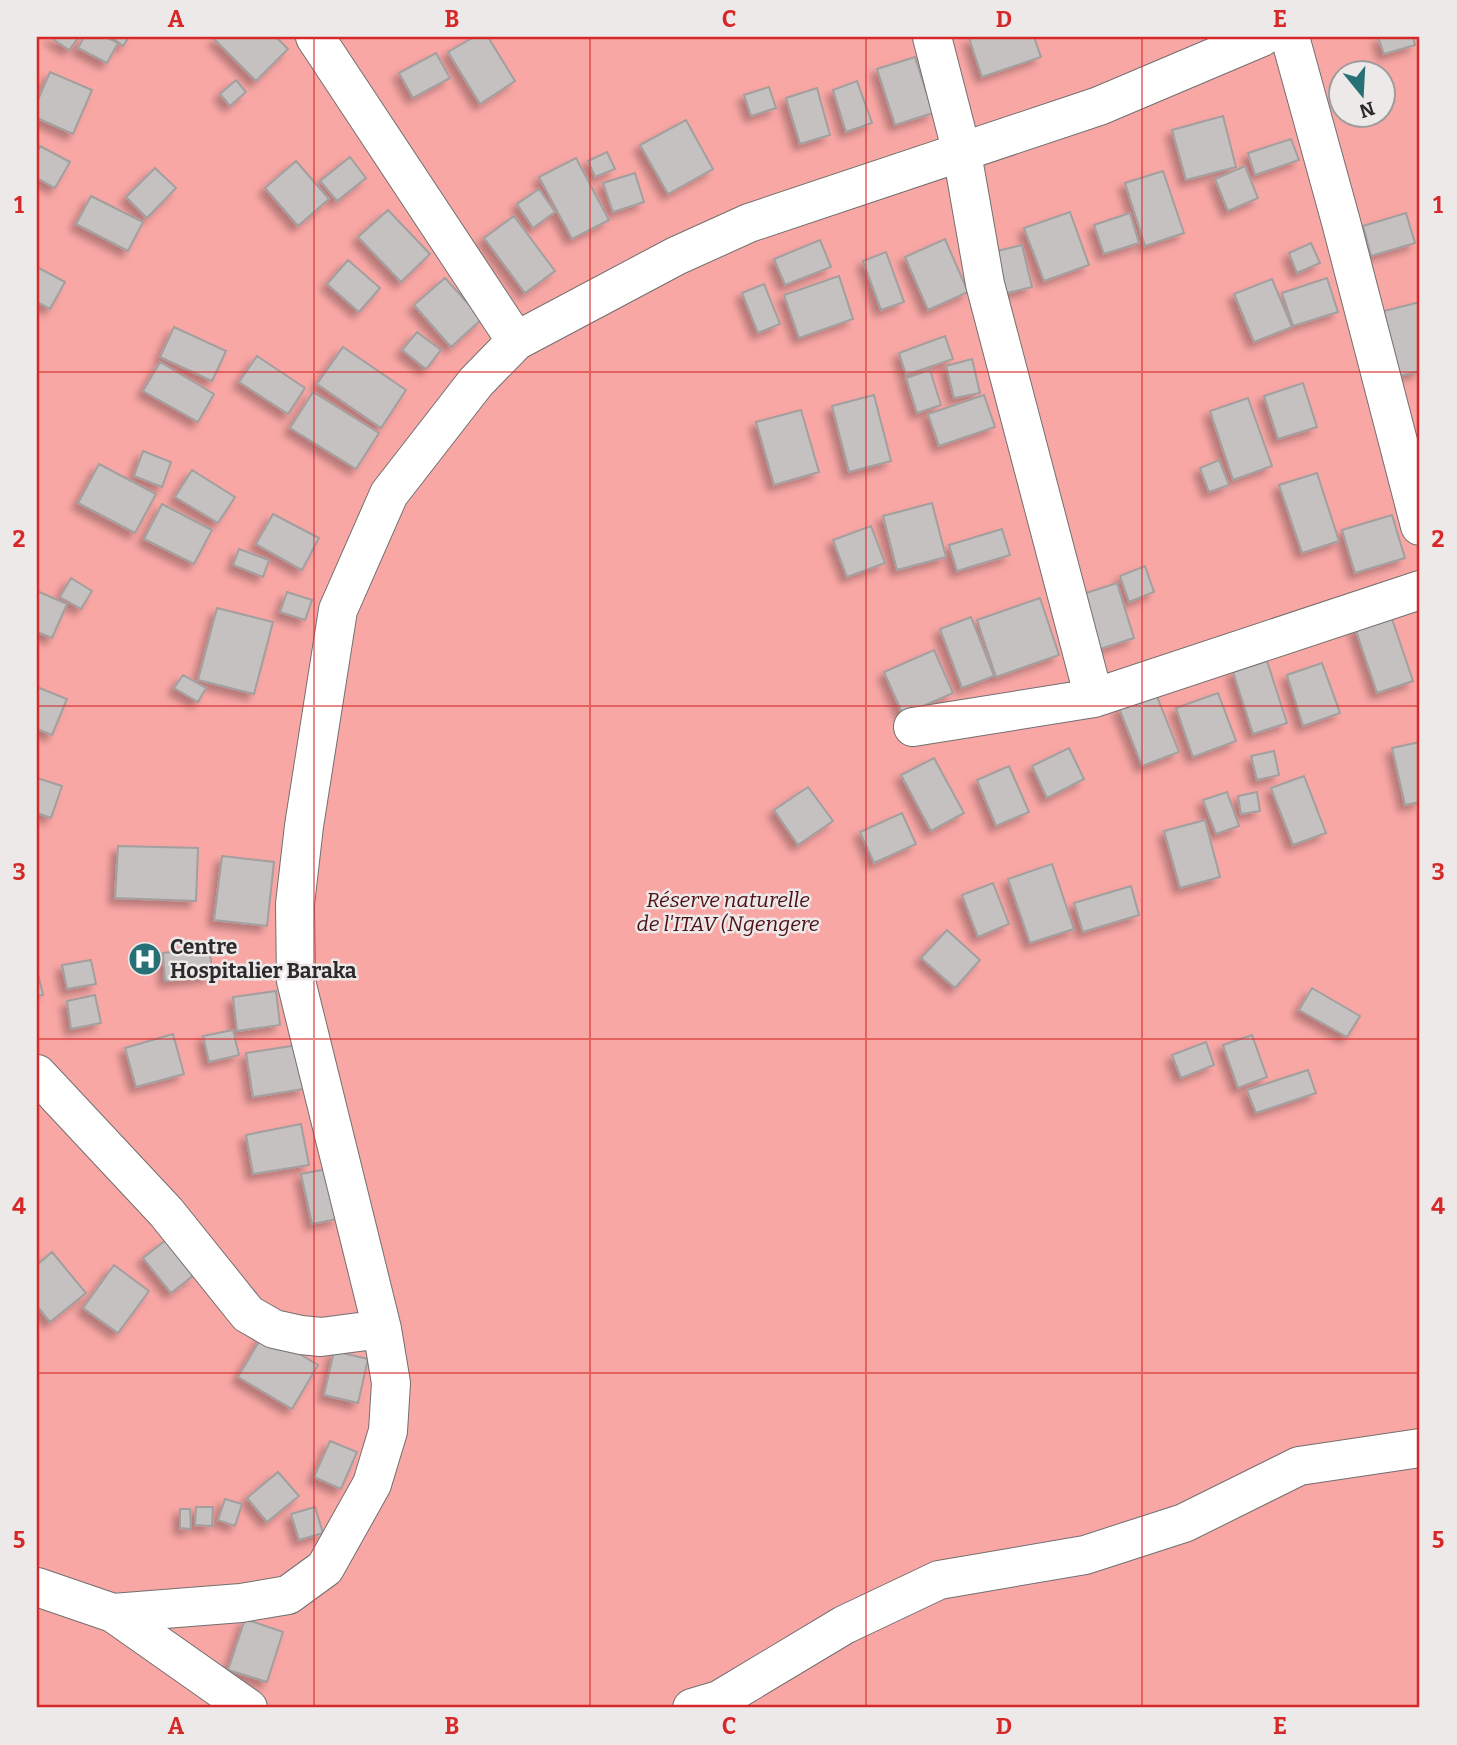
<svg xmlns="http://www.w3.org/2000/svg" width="1457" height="1745" viewBox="0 0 1457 1745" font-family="Bitter,serif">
	<defs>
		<filter id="shadow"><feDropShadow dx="-6" dy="6" stdDeviation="3.5" flood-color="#0004"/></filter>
	</defs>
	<rect width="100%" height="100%" fill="#ede9e9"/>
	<path fill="#f9a7a5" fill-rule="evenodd" d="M 37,37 L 1420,37 L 1420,1708 L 37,1708 ZM 1342,74 L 1384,74 L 1384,116 L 1342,116 Z"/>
	<path fill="#c5c1c1" stroke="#a29f9e" stroke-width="2" filter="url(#shadow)" d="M 50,37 L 79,37 L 69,50 Z
		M 84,37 L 106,37 L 118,43 L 107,63 L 78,48 Z
		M 111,37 L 129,37 L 123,46 Z
		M 216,37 L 276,37 L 288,49 L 256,81 L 214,39 Z
		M 474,37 L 488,37 L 515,81 L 480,104 L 448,52 Z
		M 1034,37 L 1041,57 L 982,77 L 969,38 Z
		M 1378,37 L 1413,37 L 1415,45 L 1384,54 Z
		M 436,53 L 450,78 L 413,98 L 399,73 Z
		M 915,57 L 933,113 L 895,125 L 877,69 Z
		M 50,72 L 92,90 L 73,134 L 37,118 L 37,102 Z
		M 236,80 L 246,92 L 230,106 L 220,94 Z
		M 857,81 L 872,123 L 846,132 L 833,90 Z
		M 769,87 L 776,108 L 751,116 L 744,95 Z
		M 817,88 L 830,135 L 800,144 L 786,98 Z
		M 1223,116 L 1236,167 L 1186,180 L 1172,130 Z
		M 686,120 L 713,169 L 668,194 L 640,145 Z
		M 1291,139 L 1299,160 L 1255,175 L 1248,153 Z
		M 40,146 L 70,162 L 55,188 L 37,178 L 37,153 Z
		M 607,152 L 615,169 L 595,177 L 588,161 Z
		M 350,157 L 366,178 L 337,201 L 320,181 Z
		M 576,158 L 609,220 L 572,239 L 539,177 Z
		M 296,161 L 329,199 L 298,226 L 265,188 Z
		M 1245,166 L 1258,198 L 1228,211 L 1215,179 Z
		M 155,168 L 176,188 L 147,218 L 126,197 Z
		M 1163,171 L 1184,233 L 1145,246 L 1125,183 Z
		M 635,173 L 644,202 L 613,212 L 603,183 Z
		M 539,189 L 555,212 L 533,228 L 517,204 Z
		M 91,196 L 143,222 L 128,251 L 76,224 Z
		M 388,210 L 430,254 L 401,282 L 358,237 Z
		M 1070,212 L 1089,265 L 1044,281 L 1024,228 Z
		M 1130,213 L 1139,243 L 1104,254 L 1094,225 Z
		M 1406,213 L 1415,243 L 1371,256 L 1363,226 Z
		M 514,216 L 555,271 L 525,293 L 484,238 Z
		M 945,239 L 968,292 L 928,310 L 905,257 Z
		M 820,240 L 831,267 L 785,285 L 774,259 Z
		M 1311,243 L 1320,263 L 1297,273 L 1289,253 Z
		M 1022,245 L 1032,287 L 999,295 L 989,253 Z
		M 886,252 L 904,302 L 881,310 L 863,261 Z
		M 348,260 L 380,288 L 359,312 L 327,284 Z
		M 37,267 L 65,282 L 50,309 L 37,302 Z
		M 839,276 L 853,319 L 799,338 L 784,295 Z
		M 445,278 L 482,319 L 451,347 L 414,305 Z
		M 1327,278 L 1338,312 L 1293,326 L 1282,293 Z
		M 1272,279 L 1292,327 L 1254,342 L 1234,294 Z
		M 764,284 L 780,324 L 758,333 L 742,293 Z
		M 1420,302 L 1420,371 L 1399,376 L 1384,311 Z
		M 174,327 L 226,351 L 212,381 L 160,357 Z
		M 417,332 L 441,350 L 426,369 L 402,350 Z
		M 945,336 L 953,359 L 906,375 L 899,353 Z
		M 343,347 L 406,390 L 381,428 L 317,384 Z
		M 257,356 L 305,388 L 288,414 L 239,382 Z
		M 972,359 L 980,393 L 954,398 L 946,366 Z
		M 160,362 L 214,394 L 198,422 L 143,391 Z
		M 930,370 L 941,405 L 917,413 L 906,378 Z
		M 1303,383 L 1317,427 L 1278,439 L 1264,396 Z
		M 313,392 L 379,433 L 356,469 L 290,428 Z
		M 874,395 L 891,461 L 849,472 L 832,406 Z
		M 984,395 L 995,427 L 939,446 L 928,414 Z
		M 1248,398 L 1272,466 L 1233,480 L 1210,411 Z
		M 801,410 L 819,472 L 774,485 L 756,422 Z
		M 143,451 L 171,462 L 162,487 L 134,476 Z
		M 1219,460 L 1229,485 L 1209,492 L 1200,468 Z
		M 99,464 L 156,494 L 135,533 L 78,503 Z
		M 192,470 L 235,497 L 218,523 L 175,497 Z
		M 1317,473 L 1339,541 L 1302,553 L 1279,485 Z
		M 932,503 L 946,557 L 897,570 L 883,516 Z
		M 162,504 L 212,530 L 194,564 L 144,539 Z
		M 273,514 L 319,538 L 302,570 L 256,544 Z
		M 1392,515 L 1405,558 L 1355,573 L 1342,530 Z
		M 871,526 L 885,563 L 847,577 L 833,540 Z
		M 1002,529 L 1010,555 L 957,571 L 949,545 Z
		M 239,549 L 269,560 L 263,577 L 233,565 Z
		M 1145,566 L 1154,592 L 1129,602 L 1120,576 Z
		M 71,578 L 92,591 L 81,609 L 60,597 Z
		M 1117,583 L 1134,638 L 1100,649 L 1083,594 Z
		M 37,591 L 67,604 L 52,638 L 37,632 Z
		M 287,592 L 312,600 L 305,620 L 280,612 Z
		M 1040,598 L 1059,655 L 996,677 L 977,620 Z
		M 217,608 L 273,622 L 254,694 L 198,680 Z
		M 1391,616 L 1413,681 L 1377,693 L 1355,628 Z
		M 971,617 L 994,676 L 962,688 L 940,629 Z
		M 934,650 L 953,693 L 903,715 L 884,672 Z
		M 1267,661 L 1287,723 L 1253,734 L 1233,672 Z
		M 1322,663 L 1340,713 L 1303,726 L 1287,675 Z
		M 183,675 L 206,688 L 198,702 L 174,688 Z
		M 37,687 L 67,699 L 52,735 L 37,729 Z
		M 1218,693 L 1236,741 L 1193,757 L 1176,708 Z
		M 1156,694 L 1179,752 L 1142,766 L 1119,708 Z
		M 1420,742 L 1420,802 L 1405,805 L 1392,748 Z
		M 1069,748 L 1084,779 L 1047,798 L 1032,766 Z
		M 1274,751 L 1279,775 L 1257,780 L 1251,756 Z
		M 934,758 L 964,813 L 931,831 L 901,775 Z
		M 1009,766 L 1029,812 L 996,826 L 977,780 Z
		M 1304,776 L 1326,833 L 1293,845 L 1271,788 Z
		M 37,778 L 62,786 L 51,818 L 37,813 Z
		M 808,787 L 833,821 L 798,845 L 774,810 Z
		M 1227,792 L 1239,826 L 1216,834 L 1203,800 Z
		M 1257,792 L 1260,811 L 1241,814 L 1238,796 Z
		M 902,813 L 916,844 L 874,863 L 860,832 Z
		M 1205,820 L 1220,877 L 1180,888 L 1164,831 Z
		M 118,846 L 198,848 L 196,901 L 115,898 Z
		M 222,856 L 274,862 L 267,926 L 214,920 Z
		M 1052,864 L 1074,929 L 1030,943 L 1008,879 Z
		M 993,883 L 1009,924 L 978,937 L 962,895 Z
		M 1131,886 L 1139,915 L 1083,932 L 1074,903 Z
		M 947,930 L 980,960 L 955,988 L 921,958 Z
		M 210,948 L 212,976 L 165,981 L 163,953 Z
		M 91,960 L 96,984 L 67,989 L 62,965 Z
		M 37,970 L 43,995 L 37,996 Z
		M 1312,988 L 1360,1016 L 1347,1037 L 1299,1010 Z
		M 276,991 L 280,1025 L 237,1031 L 233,997 Z
		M 95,995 L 101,1023 L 71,1029 L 67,1001 Z
		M 233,1030 L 239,1055 L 209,1062 L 203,1036 Z
		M 173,1034 L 184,1074 L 136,1087 L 125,1048 Z
		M 1252,1035 L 1267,1077 L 1238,1088 L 1223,1045 Z
		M 1206,1042 L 1214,1065 L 1181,1078 L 1172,1055 Z
		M 298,1045 L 304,1089 L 253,1097 L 246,1053 Z
		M 1308,1070 L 1316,1093 L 1256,1113 L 1247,1090 Z
		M 301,1124 L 309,1165 L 253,1174 L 246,1135 Z
		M 327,1169 L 337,1219 L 312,1224 L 301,1174 Z
		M 166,1240 L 194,1275 L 171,1293 L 143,1258 Z
		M 52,1252 L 86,1293 L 50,1322 L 37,1306 L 37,1265 Z
		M 114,1265 L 149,1291 L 118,1333 L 83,1308 Z
		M 264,1333 L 318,1365 L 292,1409 L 238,1377 Z
		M 334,1351 L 368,1359 L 358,1403 L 324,1395 Z
		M 330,1441 L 357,1452 L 341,1489 L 314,1477 Z
		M 278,1472 L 299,1496 L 267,1522 L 247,1498 Z
		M 225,1499 L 242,1504 L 235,1526 L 218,1520 Z
		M 196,1507 L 213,1507 L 212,1526 L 195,1525 Z
		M 315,1507 L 323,1533 L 299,1540 L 291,1514 Z
		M 180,1509 L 190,1509 L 191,1529 L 180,1528 Z
		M 245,1619 L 283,1632 L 267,1682 L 228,1670 Z"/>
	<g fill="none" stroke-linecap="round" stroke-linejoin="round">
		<defs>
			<path id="minor" d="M 315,37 L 516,341
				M 932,37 L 962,153 L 985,284 L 1094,698
				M 1290,37 L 1341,222 L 1420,526
				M 913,727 L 1094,698 L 1420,590
				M 37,1074 L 166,1212 L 248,1314 L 274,1329 L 301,1335 L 321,1337 L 382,1329
				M 37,1587 L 113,1613 L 241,1603 L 288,1595 L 325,1568 L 372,1484 L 388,1431 L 391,1383 L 382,1329 L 296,981 L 295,904 L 304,826 L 338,610 L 389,494 L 476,382 L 516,341 L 676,256 L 749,223 L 1099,106 L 1262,37
				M 113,1613 L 248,1708
				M 692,1708 L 719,1700 L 844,1625 L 939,1580 L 1085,1555 L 1184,1523 L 1299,1466 L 1420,1448"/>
		</defs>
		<use href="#minor" stroke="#726f6f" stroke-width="40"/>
		<use href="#minor" stroke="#fff" stroke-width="38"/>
	</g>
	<path fill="none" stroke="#d62828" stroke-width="2" stroke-opacity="0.55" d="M 314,37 L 314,1708M 590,37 L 590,1708M 866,37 L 866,1708M 1142,37 L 1142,1708M 37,372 L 1420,372M 37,706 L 1420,706M 37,1039 L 1420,1039M 37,1373 L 1420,1373"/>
	<defs>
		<symbol id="hospital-disc" viewBox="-11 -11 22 22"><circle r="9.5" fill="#277176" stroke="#ede9e9"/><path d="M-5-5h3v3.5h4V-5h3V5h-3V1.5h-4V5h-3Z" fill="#fff"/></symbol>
	</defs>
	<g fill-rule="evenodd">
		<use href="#hospital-disc" x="126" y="940" width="38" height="38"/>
	</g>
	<g text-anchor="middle" stroke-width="5" stroke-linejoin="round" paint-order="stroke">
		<g font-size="21" font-style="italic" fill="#4e1015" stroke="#ede9e9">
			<text x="728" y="907">Réserve naturelle<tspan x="728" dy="24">de l'ITAV (Ngengere</tspan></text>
		</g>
		<g font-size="21" font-weight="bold" fill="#2b2929" stroke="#ede9e9" text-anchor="start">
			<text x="170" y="954">Centre<tspan x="170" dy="24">Hospitalier Baraka</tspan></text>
		</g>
	</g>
	<rect width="1457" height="1745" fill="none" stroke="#ede9e9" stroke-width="77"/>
	<g transform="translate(1362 94) rotate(162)"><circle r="33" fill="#ede9e9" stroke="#9f9c9c" stroke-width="2"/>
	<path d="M0-5L12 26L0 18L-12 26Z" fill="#277176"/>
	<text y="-10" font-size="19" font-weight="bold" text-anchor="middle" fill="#2b2929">N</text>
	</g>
	<rect x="38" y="38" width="1380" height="1668" fill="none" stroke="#d62828" stroke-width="2.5"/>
	<g font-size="23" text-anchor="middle" font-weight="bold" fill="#d62828">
		<text x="176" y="27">A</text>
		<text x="452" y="27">B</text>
		<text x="729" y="27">C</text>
		<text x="1004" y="27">D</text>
		<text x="1280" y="27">E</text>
		<text x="19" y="213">1</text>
		<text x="1438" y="213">1</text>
		<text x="19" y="547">2</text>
		<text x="1438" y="547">2</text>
		<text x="19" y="880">3</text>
		<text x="1438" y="880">3</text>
		<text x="19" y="1214">4</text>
		<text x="1438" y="1214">4</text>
		<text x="19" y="1548">5</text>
		<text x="1438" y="1548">5</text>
		<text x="176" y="1734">A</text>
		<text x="452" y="1734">B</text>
		<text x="729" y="1734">C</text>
		<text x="1004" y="1734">D</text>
		<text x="1280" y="1734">E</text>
	</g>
</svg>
